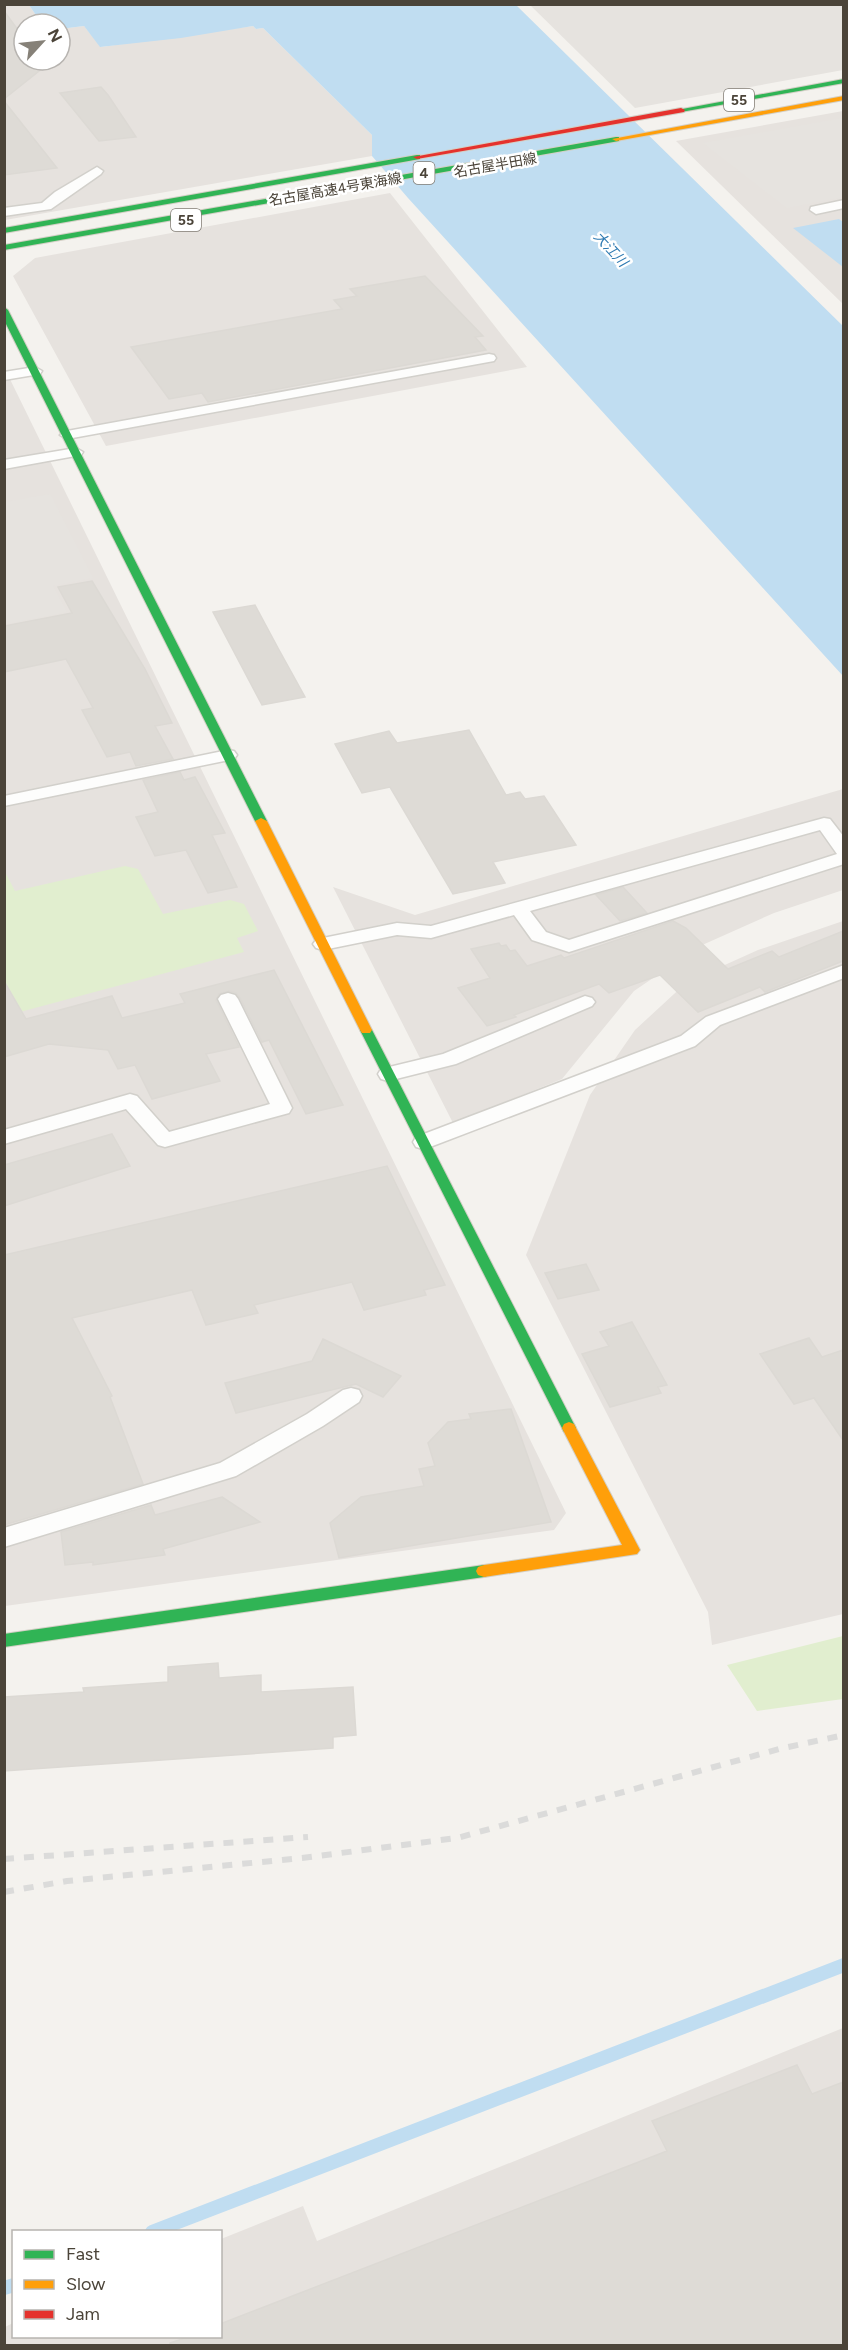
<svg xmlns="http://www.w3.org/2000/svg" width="848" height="2350" viewBox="0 0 848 2350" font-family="Figtree,'Noto Sans JP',sans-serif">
	<rect width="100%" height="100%" fill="#f4f2ee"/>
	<path fill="#e6e2de" d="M 5,5 L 29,5 L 42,24 L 24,24 L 24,60 L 60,60 L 60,29 L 84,26 L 101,47 L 253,26 L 256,29 L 263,28 L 372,135 L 372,156 L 5,220 Z
		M 843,111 L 843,304 L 676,141 Z
		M 390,193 L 527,367 L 106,446 L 13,276 L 35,258 Z
		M 4,367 L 566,1513 L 554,1530 L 5,1606 Z
		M 843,789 L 843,890 L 774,913 L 700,946 L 634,991 L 562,1079 L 453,1123 L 333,887 L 415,915 Z
		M 843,921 L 843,1614 L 712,1645 L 708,1612 L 526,1255 L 590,1095 L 635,1030 L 687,982 L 758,950 Z
		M 843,2028 L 843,2345 L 5,2346 L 5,2327 L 13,2323 L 14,2336 L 220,2336 L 221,2239 L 303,2206 L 317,2241 Z"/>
	<path fill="#e1eecf" d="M 125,866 L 138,869 L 163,914 L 230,900 L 244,904 L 258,931 L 237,938 L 244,952 L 5,1016 L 4,870 L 15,891 Z
		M 843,1636 L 843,1699 L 757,1711 L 727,1665 Z"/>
	<path fill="#e6e3df" d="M 530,5 L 843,5 L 843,70 L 635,108 Z
		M 843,118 L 843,197 L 787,208 L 703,143 Z
		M 50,494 L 93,578 L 53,586 L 67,612 L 5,624 L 5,502 Z"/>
	<path fill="#c0ddf1" d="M 29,5 L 516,5 L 843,326 L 843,676 L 408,198 L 372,156 L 372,135 L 263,28 L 256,29 L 253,26 L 181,38 L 100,47 L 84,26 L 60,29 L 60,24 L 42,24 Z
		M 839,219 L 843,222 L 843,267 L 793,228 Z"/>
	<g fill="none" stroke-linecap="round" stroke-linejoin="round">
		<path stroke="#c0ddf1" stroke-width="14" d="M 152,2232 L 844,1965
			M 4,2288 L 14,2285"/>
	</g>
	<path fill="#dedbd6" stroke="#dcd9d4" stroke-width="1.5" d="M 4,11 L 24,38 L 24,60 L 39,60 L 44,67 L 4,99 Z
		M 101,87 L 108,95 L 136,137 L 99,141 L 60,93 Z
		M 4,101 L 57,168 L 4,175 Z
		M 425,276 L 483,336 L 475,337 L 486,350 L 208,402 L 202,393 L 169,399 L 131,347 L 342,309 L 334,300 L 357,296 L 350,289 Z
		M 92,581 L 145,669 L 172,723 L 155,726 L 173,759 L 136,766 L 130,752 L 107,757 L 82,710 L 93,708 L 66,659 L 4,672 L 4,626 L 72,613 L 58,587 Z
		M 255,605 L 278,648 L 305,697 L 262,705 L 213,612 Z
		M 469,730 L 506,795 L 520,792 L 525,799 L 544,796 L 576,845 L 493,862 L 505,883 L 453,894 L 390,787 L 362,793 L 335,744 L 389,731 L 397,743 Z
		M 180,772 L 184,780 L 195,777 L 225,833 L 212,835 L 237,887 L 208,893 L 186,850 L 155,856 L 136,817 L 158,812 L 143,780 Z
		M 623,887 L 647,913 L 620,921 L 596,895 Z
		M 673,921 L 686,928 L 728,969 L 772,951 L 779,957 L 843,931 L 843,961 L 765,992 L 760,987 L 698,1012 L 660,975 L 609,993 L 599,984 L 514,1015 L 516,1017 L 487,1026 L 458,988 L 490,978 L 471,949 L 499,943 L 501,946 L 506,945 L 510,951 L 515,950 L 527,966 L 561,955 L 564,958 Z
		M 274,970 L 343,1105 L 306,1114 L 269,1040 L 262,1042 L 240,998 L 236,993 L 229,991 L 219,994 L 216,1000 L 239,1047 L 206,1054 L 220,1081 L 152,1099 L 135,1065 L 118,1069 L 108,1050 L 49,1044 L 4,1057 L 4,981 L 26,1019 L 112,996 L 122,1018 L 185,1003 L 180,994 Z
		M 112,1134 L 130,1166 L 4,1206 L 4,1165 Z
		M 387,1166 L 445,1285 L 424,1290 L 426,1295 L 364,1310 L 352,1282 L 254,1305 L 258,1313 L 206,1325 L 192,1290 L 72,1318 L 112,1396 L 110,1397 L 143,1484 L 4,1525 L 4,1255 Z
		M 586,1264 L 599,1290 L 558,1299 L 545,1273 Z
		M 632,1322 L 667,1385 L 658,1387 L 661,1393 L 610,1407 L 582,1354 L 609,1346 L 600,1332 Z
		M 809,1338 L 822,1357 L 843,1350 L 843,1440 L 814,1398 L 794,1404 L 760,1354 Z
		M 323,1339 L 401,1376 L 383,1397 L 356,1384 L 236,1413 L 225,1383 L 312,1361 Z
		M 511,1409 L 551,1522 L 339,1558 L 330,1523 L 361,1497 L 424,1486 L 419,1469 L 435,1466 L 428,1443 L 448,1422 L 471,1419 L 469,1414 Z
		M 222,1497 L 260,1522 L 163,1549 L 165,1555 L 93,1565 L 93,1562 L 65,1565 L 61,1532 L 151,1505 L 155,1515 Z
		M 218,1663 L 219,1678 L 261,1675 L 261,1692 L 353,1687 L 356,1735 L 333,1737 L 333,1748 L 4,1771 L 4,1697 L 84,1692 L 83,1688 L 168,1682 L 168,1667 Z
		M 797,2065 L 812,2094 L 843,2082 L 843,2346 L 170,2346 L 170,2343 L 188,2337 L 220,2337 L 220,2324 L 667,2151 L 652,2121 Z"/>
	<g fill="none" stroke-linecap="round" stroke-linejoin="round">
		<defs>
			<path id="lane" d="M 97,167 L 103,171 L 101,174 L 51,209 L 4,216 L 4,208 L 42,203 L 55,192 Z
				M 844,200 L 844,208 L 816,214 L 810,210 L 811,207 Z
				M 489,354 L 494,355 L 496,358 L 494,361 L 67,439 L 60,435 L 67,431 Z
				M 35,367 L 42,371 L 40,374 L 4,380 L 4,372 Z
				M 76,448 L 83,452 L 81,455 L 4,469 L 4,460 Z
				M 228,750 L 234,751 L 237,755 L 234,759 L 4,806 L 4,796 Z
				M 824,818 L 830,819 L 844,837 L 844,864 L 569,952 L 532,940 L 514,915 L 431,938 L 397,935 L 323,950 L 316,948 L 313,944 L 316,940 L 323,938 L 397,923 L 431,926 ZM 820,830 L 837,854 L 569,940 L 546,932 L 530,911 Z
				M 844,965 L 844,978 L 720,1025 L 695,1046 L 430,1147 L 423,1149 L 416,1147 L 413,1142 L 416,1137 L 681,1036 L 706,1017 Z
				M 228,993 L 235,995 L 238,999 L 292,1108 L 289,1113 L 165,1147 L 158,1145 L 126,1109 L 4,1144 L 4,1130 L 130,1094 L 137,1096 L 169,1132 L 270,1104 L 218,999 L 221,995 Z
				M 585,996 L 592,998 L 595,1002 L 592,1006 L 456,1064 L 388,1081 L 381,1079 L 378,1074 L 381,1069 L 443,1054 Z
				M 351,1388 L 359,1390 L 362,1396 L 359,1402 L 323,1426 L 236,1476 L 4,1547 L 4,1528 L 220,1463 L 307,1414 L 343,1390 Z"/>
			<path id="fast" d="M 844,79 L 844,83 L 681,112 L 677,110 Z
				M 616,137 L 619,137 L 619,141 L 4,250 L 4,245 Z
				M 417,155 L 420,155 L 420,159 L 4,233 L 4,228 Z
				M 4,307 L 8,310 L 267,821 L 265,823 L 257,823 L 255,821 L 4,320 Z
				M 366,1026 L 372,1030 L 576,1428 L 574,1432 L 564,1432 L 562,1428 L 360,1030 Z
				M 484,1565 L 490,1567 L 492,1571 L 490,1575 L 484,1577 L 4,1647 L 4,1634 Z"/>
			<path id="slow" d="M 844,96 L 844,100 L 616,141 L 612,139 Z
				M 261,818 L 267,821 L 372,1030 L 370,1033 L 362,1033 L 360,1030 L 255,821 Z
				M 569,1422 L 574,1424 L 576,1428 L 640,1550 L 637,1554 L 484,1577 L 478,1575 L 476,1571 L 478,1567 L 484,1565 L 622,1545 L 562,1428 L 564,1424 Z"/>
			<path id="jam" d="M 681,108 L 685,110 L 684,112 L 417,159 L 413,157 Z"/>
		</defs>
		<use href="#lane" stroke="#d2d0cb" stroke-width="3"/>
		<use href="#fast" stroke="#d3cfc5" stroke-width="2"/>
		<use href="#slow" stroke="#d3cfc5" stroke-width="2"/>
		<use href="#jam" stroke="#d3cfc5" stroke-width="2"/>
		<use href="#lane" fill="#fdfdfc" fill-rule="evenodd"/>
		<use href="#fast" fill="#30b455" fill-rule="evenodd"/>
		<use href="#slow" fill="#ff9f0a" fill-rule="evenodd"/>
		<use href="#jam" fill="#e5322d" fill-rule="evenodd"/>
		<path stroke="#dbdbda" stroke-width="6" stroke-dasharray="10 10" stroke-linecap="butt" d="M 4,1859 L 308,1837
			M 4,1892 L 67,1881 L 302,1858 L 457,1838 L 779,1749 L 844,1735"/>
	</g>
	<g text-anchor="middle" stroke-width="5" stroke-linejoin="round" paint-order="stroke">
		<g fill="#fff" stroke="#817c74" stroke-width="1.5">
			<rect x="724" y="89" width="30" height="22" rx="4.5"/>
			<rect x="413.5" y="162" width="21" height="22" rx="4.5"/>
			<rect x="171" y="209" width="30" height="22" rx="4.5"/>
		</g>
		<g font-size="14" font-weight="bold" fill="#4b4439">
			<text x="739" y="105">55</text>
			<text x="424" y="178">4</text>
			<text x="186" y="225">55</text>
		</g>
		<g font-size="14" fill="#4b4439" stroke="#fff">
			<text transform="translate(495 165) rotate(-10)" y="5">名古屋半田線</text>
			<text transform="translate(335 189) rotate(-10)" y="5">名古屋高速4号東海線</text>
		</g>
		<g font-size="14" font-style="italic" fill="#2e7ab2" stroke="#fff">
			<text transform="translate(611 249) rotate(47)" y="5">大江川</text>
		</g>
	</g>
	<rect width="848" height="2350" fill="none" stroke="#4b4439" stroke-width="12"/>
	<rect x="12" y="2230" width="210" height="108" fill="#ffffff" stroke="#b7b4b0" stroke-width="1.5"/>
	<rect x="24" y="2250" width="30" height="9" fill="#30b455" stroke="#b7b4b0" stroke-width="1.5"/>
	<text x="66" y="2260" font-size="18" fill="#4b4439">Fast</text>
	<rect x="24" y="2280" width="30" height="9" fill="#ff9f0a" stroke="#b7b4b0" stroke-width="1.5"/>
	<text x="66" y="2290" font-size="18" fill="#4b4439">Slow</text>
	<rect x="24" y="2310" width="30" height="9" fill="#e5322d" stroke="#b7b4b0" stroke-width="1.5"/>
	<text x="66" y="2320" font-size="18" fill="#4b4439">Jam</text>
	<g transform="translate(42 42) rotate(63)"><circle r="28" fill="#ffffff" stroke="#b7b4b0" stroke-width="1.5"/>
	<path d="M0-4.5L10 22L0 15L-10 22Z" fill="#868178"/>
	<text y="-9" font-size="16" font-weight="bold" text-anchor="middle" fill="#4b4439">N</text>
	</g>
</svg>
